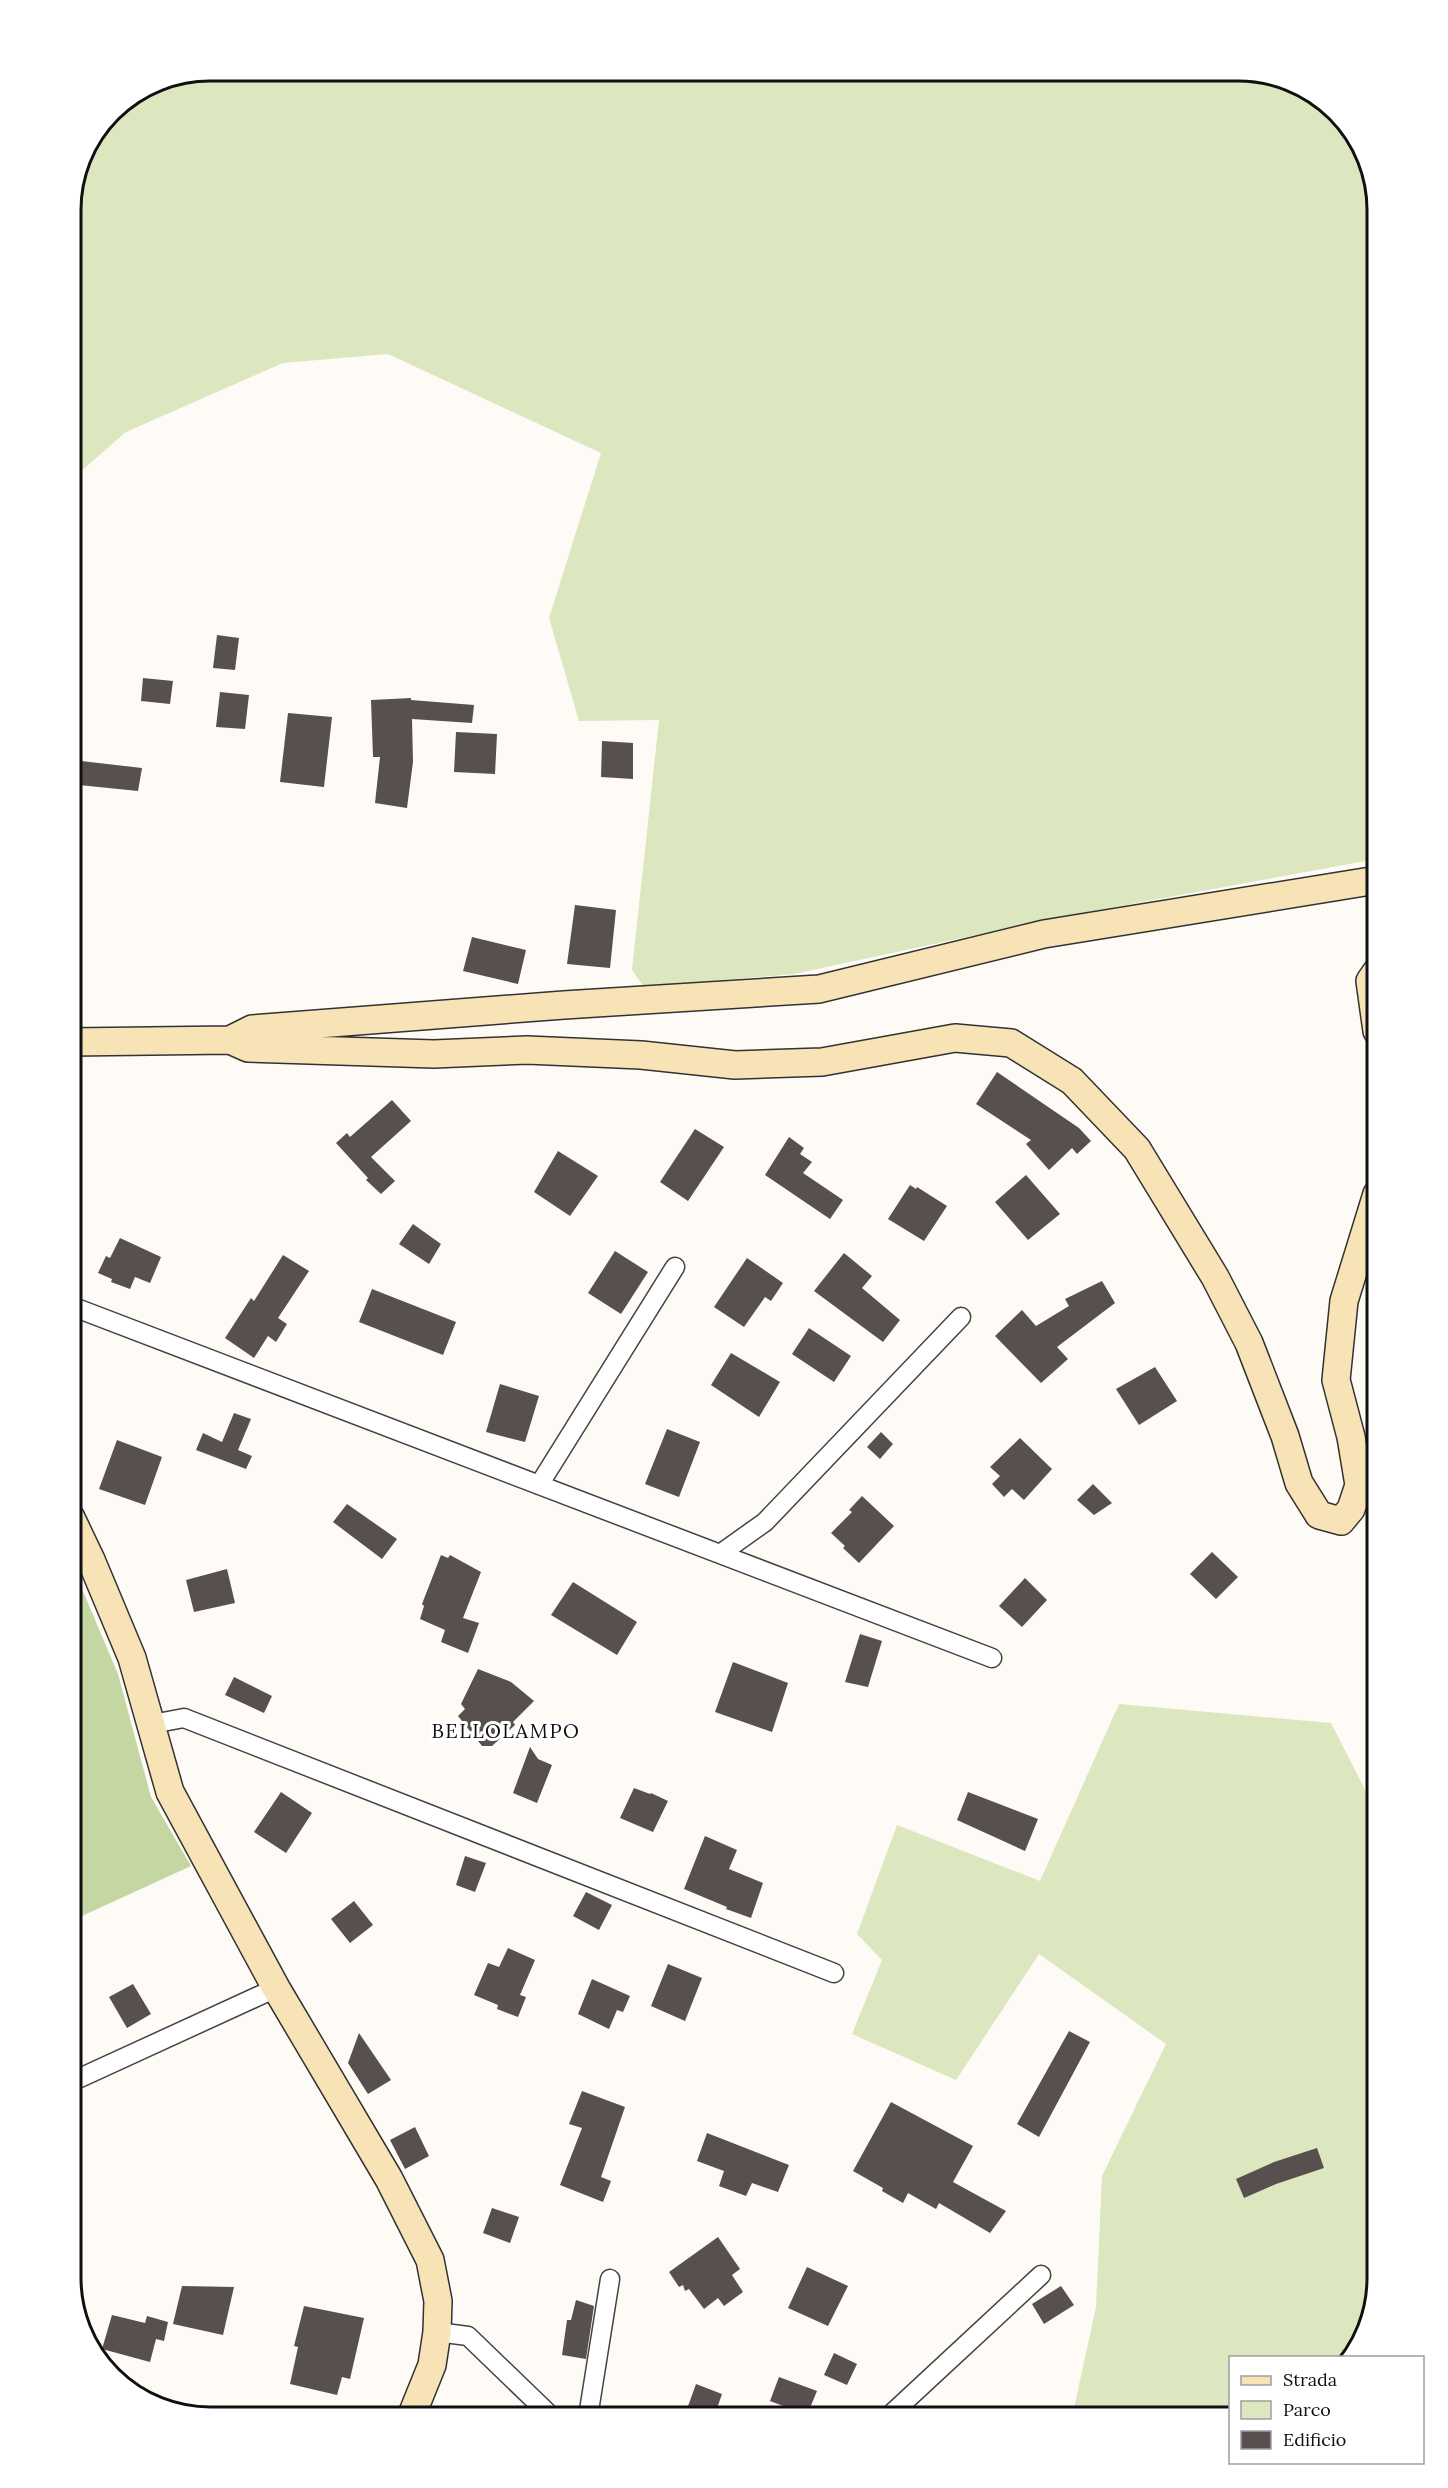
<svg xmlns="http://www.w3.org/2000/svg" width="1448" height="2488" viewBox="0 0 1448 2488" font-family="Lora,serif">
	<rect width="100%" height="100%" fill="#fefaf5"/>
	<path fill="#dce7c0" d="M 210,71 L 1248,71 L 1316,94 L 1363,148 L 1377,210 L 1377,859 L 1055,918 L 794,974 L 644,987 L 632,970 L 659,720 L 579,721 L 549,618 L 601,453 L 388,354 L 283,363 L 126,432 L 71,480 L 71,201 L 81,156 L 111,111 L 157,81 Z
		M 1119,1704 L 1331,1723 L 1377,1813 L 1377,2279 L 1352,2358 L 1230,2358 L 1230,2417 L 1072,2417 L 1096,2307 L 1102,2176 L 1166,2044 L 1039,1954 L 956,2080 L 852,2034 L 882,1960 L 857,1934 L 897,1825 L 1040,1881 Z"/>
	<path fill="#c4d6a1" d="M 71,1563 L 118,1674 L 151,1797 L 191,1866 L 71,1921 Z"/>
	<path fill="#58504e" d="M 217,635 L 239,638 L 235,670 L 213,668 Z
		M 143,678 L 173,681 L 170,704 L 141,701 Z
		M 220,692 L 249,695 L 245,729 L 216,727 Z
		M 411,698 L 411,700 L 474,705 L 472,723 L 412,719 L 413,762 L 407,808 L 375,803 L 380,757 L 373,757 L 371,700 Z
		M 288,713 L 332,717 L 324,787 L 280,782 Z
		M 456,732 L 497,734 L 495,774 L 454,772 Z
		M 602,741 L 633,743 L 633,779 L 601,777 Z
		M 81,761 L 142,768 L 138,791 L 79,785 Z
		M 575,905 L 616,910 L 610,968 L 567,964 Z
		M 472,937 L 526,950 L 518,984 L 463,971 Z
		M 997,1072 L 1079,1128 L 1091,1141 L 1077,1154 L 1072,1148 L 1049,1170 L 1026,1144 L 1031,1140 L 976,1104 Z
		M 392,1100 L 411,1121 L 371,1157 L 395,1181 L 381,1194 L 366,1180 L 368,1178 L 336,1143 L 347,1133 L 350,1137 Z
		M 695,1129 L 724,1147 L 688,1201 L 660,1182 Z
		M 789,1137 L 804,1148 L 800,1154 L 812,1162 L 803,1173 L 843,1200 L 830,1219 L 765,1175 Z
		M 558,1151 L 598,1176 L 570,1216 L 534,1192 Z
		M 1026,1175 L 1060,1214 L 1028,1240 L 995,1202 Z
		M 910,1185 L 916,1189 L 917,1187 L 947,1206 L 924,1241 L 888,1219 Z
		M 413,1224 L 441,1244 L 429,1264 L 399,1244 Z
		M 120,1238 L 161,1257 L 150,1283 L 135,1277 L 130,1289 L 111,1282 L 112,1279 L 98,1273 L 106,1256 L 110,1258 Z
		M 615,1251 L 648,1272 L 621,1314 L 588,1293 Z
		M 844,1253 L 872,1276 L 862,1288 L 900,1320 L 883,1342 L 814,1291 Z
		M 283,1255 L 309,1271 L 278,1318 L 287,1324 L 276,1342 L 268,1336 L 254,1358 L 225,1338 L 251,1298 L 254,1301 Z
		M 747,1258 L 783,1283 L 771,1301 L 765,1297 L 744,1327 L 714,1307 Z
		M 1102,1281 L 1115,1303 L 1057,1347 L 1068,1359 L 1041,1383 L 995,1336 L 1022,1310 L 1036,1326 L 1069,1306 L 1065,1299 Z
		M 372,1289 L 456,1322 L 443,1355 L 359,1322 Z
		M 809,1328 L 851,1356 L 834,1382 L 792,1354 Z
		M 731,1353 L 780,1382 L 759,1417 L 711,1385 Z
		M 1155,1367 L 1177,1401 L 1139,1425 L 1116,1389 Z
		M 500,1384 L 539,1396 L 525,1442 L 486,1432 Z
		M 234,1413 L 251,1419 L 238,1450 L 252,1456 L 246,1469 L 196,1450 L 203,1433 L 222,1442 Z
		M 667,1429 L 700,1442 L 679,1497 L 645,1484 Z
		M 881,1432 L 893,1444 L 880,1459 L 867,1447 Z
		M 1020,1438 L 1052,1469 L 1024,1500 L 1012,1489 L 1004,1497 L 992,1484 L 1000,1476 L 990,1467 Z
		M 117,1440 L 162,1457 L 145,1505 L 99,1489 Z
		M 1093,1484 L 1112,1503 L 1094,1515 L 1077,1500 Z
		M 862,1496 L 894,1526 L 859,1563 L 843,1548 L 845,1546 L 831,1533 L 852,1512 L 849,1510 Z
		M 347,1504 L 397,1539 L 382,1559 L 333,1522 Z
		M 1212,1552 L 1238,1577 L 1216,1599 L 1190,1574 Z
		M 441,1555 L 448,1558 L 450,1555 L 481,1572 L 463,1618 L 479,1623 L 468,1653 L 441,1642 L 445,1630 L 420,1619 L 424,1606 L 422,1604 Z
		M 227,1569 L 235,1603 L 194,1612 L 186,1580 Z
		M 1025,1578 L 1047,1600 L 1022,1627 L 999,1606 Z
		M 573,1582 L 637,1622 L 617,1655 L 551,1615 Z
		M 860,1634 L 882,1641 L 868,1687 L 845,1682 Z
		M 733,1662 L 788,1683 L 772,1732 L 715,1712 Z
		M 478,1669 L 511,1682 L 534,1701 L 513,1722 L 515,1725 L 492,1746 L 482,1746 L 458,1716 L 465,1709 L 461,1704 Z
		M 234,1677 L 272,1696 L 264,1713 L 225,1695 Z
		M 530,1747 L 538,1759 L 552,1765 L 537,1803 L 513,1793 Z
		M 634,1788 L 650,1794 L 651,1793 L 668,1801 L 653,1832 L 620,1818 Z
		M 281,1792 L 312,1813 L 286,1853 L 254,1832 Z
		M 968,1792 L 1038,1819 L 1025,1851 L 957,1820 Z
		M 705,1836 L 737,1850 L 729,1869 L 763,1883 L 751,1918 L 726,1909 L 727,1907 L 684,1889 Z
		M 465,1856 L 486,1863 L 475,1892 L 456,1885 Z
		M 586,1892 L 612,1905 L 599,1930 L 573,1916 Z
		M 354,1901 L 373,1925 L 350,1943 L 331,1919 Z
		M 508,1948 L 535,1960 L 520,1995 L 526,1997 L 518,2017 L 497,2009 L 498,2005 L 474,1995 L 488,1963 L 499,1967 Z
		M 668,1964 L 702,1978 L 685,2021 L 651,2006 Z
		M 592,1979 L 630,1996 L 623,2012 L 617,2010 L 609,2029 L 578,2014 Z
		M 133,1984 L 151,2014 L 127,2028 L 109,1997 Z
		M 1069,2031 L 1090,2042 L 1039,2137 L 1017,2124 Z
		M 359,2033 L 391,2080 L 368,2094 L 348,2063 Z
		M 582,2091 L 625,2107 L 601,2177 L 611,2181 L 603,2202 L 560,2185 L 582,2128 L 569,2124 Z
		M 891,2102 L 973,2146 L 953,2182 L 1006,2211 L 990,2233 L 939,2203 L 936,2209 L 908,2193 L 903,2203 L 882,2191 L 883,2188 L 853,2171 Z
		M 415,2127 L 429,2156 L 405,2169 L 390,2140 Z
		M 707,2133 L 789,2165 L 778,2192 L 752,2183 L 746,2196 L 719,2186 L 724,2171 L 697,2161 Z
		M 1317,2148 L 1324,2168 L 1276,2184 L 1244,2198 L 1236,2179 L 1274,2162 Z
		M 492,2208 L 519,2217 L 510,2243 L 483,2233 Z
		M 718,2237 L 740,2269 L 732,2275 L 743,2292 L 724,2306 L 718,2298 L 704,2309 L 689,2289 L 685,2291 L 683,2285 L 679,2287 L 669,2272 Z
		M 807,2267 L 848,2286 L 828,2326 L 788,2308 Z
		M 182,2286 L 234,2287 L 223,2335 L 173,2324 Z
		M 1061,2286 L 1074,2305 L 1044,2324 L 1032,2304 Z
		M 576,2300 L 594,2306 L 586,2359 L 562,2355 L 567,2320 L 571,2320 Z
		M 304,2306 L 364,2318 L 350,2379 L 342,2377 L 337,2395 L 290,2384 L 298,2347 L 294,2346 Z
		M 112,2315 L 145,2323 L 147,2316 L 168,2322 L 164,2341 L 156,2339 L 150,2362 L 102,2349 Z
		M 834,2353 L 857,2364 L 847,2385 L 824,2375 Z
		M 779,2377 L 817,2391 L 807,2415 L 770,2401 Z
		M 696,2384 L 722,2394 L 714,2417 L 687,2409 Z"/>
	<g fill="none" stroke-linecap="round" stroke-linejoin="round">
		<defs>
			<path id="minor" d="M 71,1306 L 992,1658
				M 539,1485 L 675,1267
				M 720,1554 L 765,1522 L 961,1317
				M 152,1724 L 184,1718 L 834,1973
				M 71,2082 L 276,1988
				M 437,2332 L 468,2336 L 552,2417
				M 588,2417 L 610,2279
				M 888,2417 L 1041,2275"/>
			<path id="secondary" d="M 1377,1031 L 1370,981 L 1377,971
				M 230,1040 L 252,1029 L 564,1005 L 819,989 L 1044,934 L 1377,880
				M 71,1042 L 230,1040 L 248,1048 L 434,1054 L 527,1050 L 641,1055 L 735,1065 L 822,1062 L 955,1038 L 1011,1043 L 1072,1081 L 1137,1149 L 1215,1277 L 1249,1343 L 1285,1436 L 1299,1483 L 1319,1515 L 1341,1521 L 1351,1509 L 1359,1485 L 1351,1437 L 1336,1380 L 1344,1301 L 1377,1194
				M 71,1518 L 91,1560 L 132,1658 L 170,1792 L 276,1988 L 389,2179 L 430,2260 L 438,2301 L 437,2332 L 432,2365 L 411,2417"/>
		</defs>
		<use href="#minor" stroke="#434343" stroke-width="21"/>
		<use href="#secondary" stroke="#323232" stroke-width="30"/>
		<use href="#minor" stroke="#fff" stroke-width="18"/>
		<use href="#secondary" stroke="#f8e3b6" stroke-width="27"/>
	</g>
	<g text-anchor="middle" stroke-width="6" stroke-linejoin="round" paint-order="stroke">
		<g font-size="20" letter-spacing="1.5" fill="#101010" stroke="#fff">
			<text x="506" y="1738">BELLOLAMPO</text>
		</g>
	</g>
	<path d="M0 0H1448V2488H0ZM210 81H1238A129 129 0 0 1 1367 210V2278A129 129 0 0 1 1238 2407H210A129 129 0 0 1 81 2278V210A129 129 0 0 1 210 81Z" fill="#fff" fill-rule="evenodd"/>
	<path fill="none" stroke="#101010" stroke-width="3" d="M210 81H1238A129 129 0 0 1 1367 210V2278A129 129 0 0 1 1238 2407H210A129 129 0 0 1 81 2278V210A129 129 0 0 1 210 81Z"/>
	<rect x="1229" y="2356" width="195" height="108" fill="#ffffff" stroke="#9f9f9f" stroke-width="1.5"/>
	<rect x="1241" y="2376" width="30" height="9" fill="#f8e3b6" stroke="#9f9f9f" stroke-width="1.5"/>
	<text x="1283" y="2386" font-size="18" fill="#101010">Strada</text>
	<rect x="1241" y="2401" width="30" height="18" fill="#dce7c0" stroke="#9f9f9f" stroke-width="1.5"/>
	<text x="1283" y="2416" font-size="18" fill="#101010">Parco</text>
	<rect x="1241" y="2431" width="30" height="18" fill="#58504e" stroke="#9f9f9f" stroke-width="1.5"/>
	<text x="1283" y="2446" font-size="18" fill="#101010">Edificio</text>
</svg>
